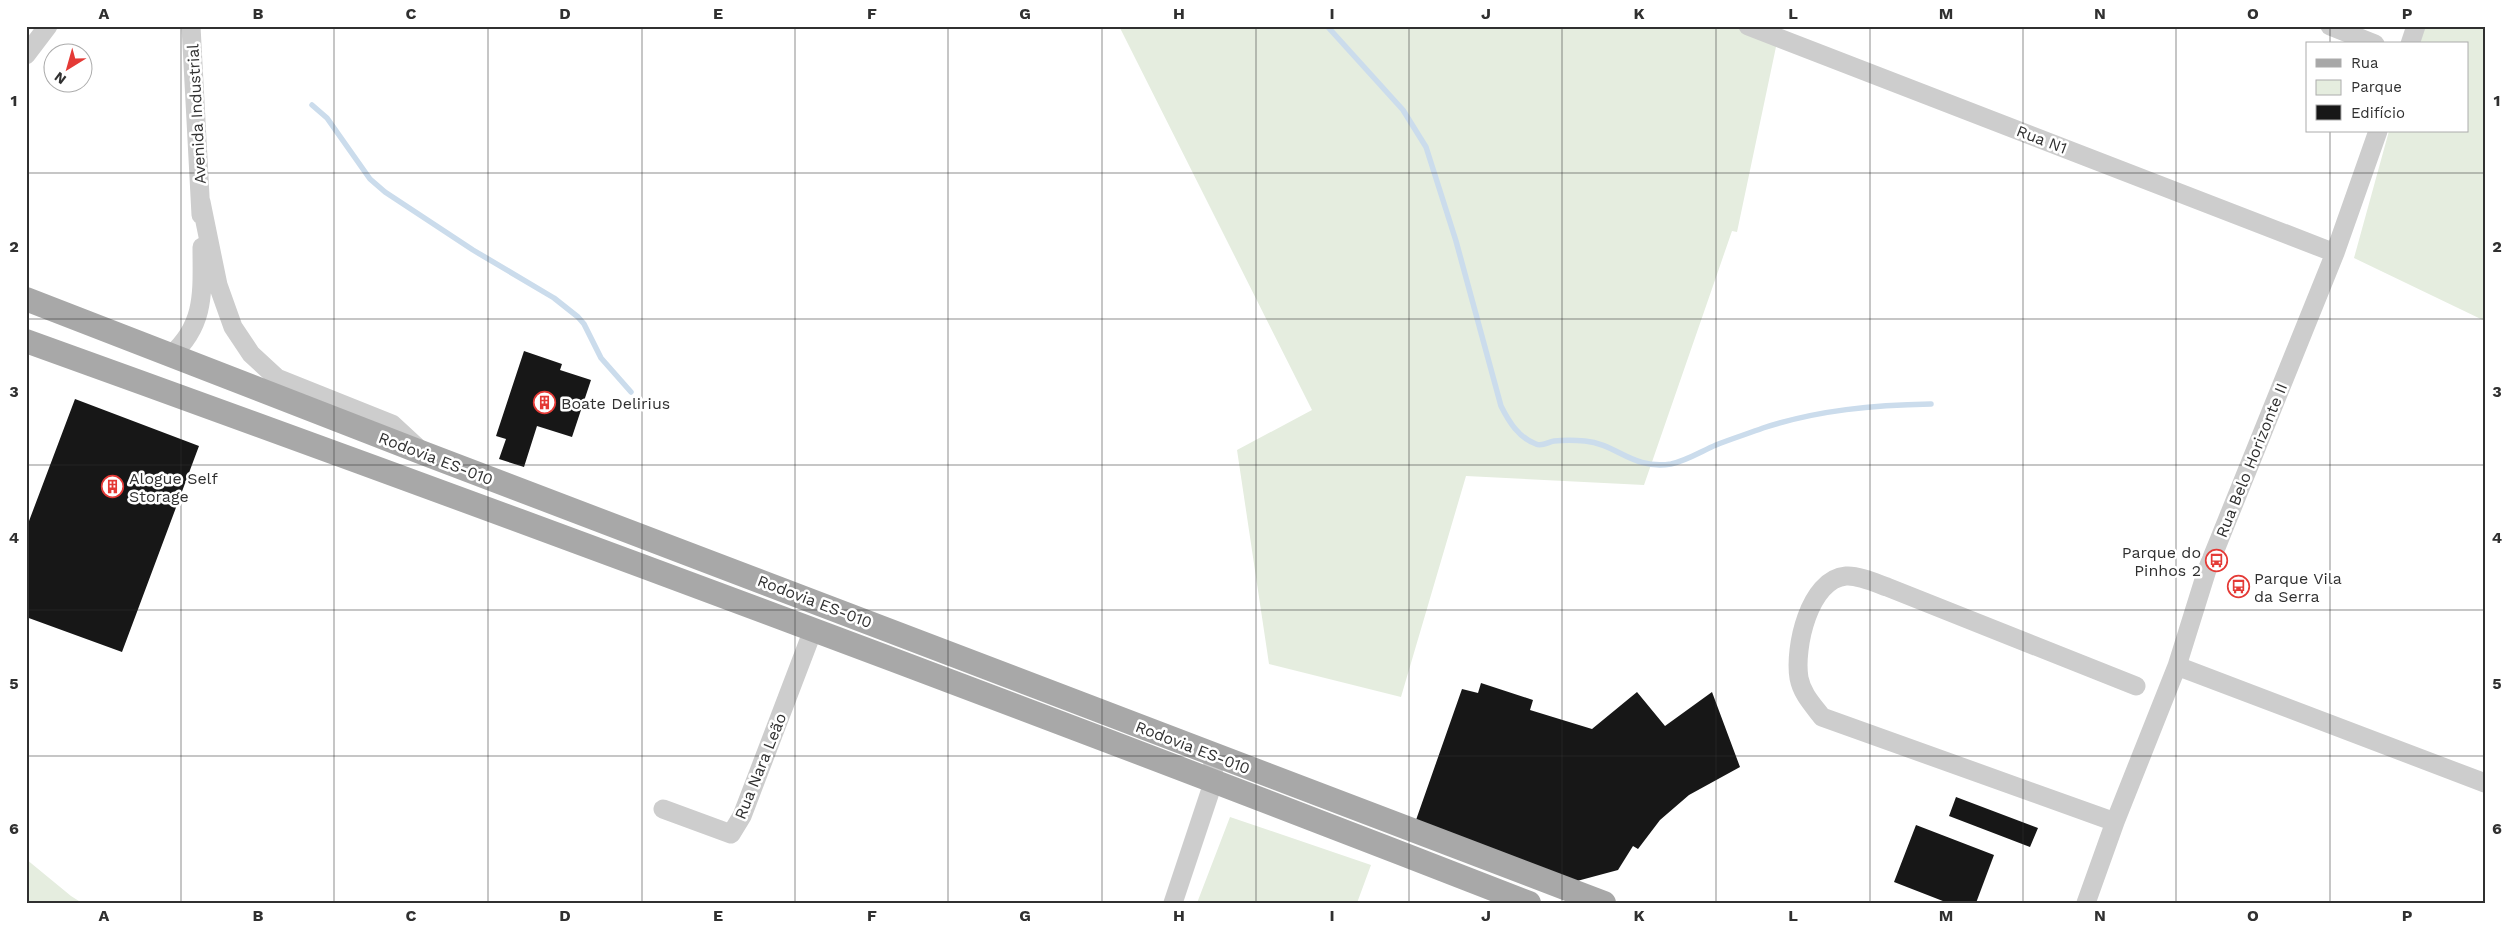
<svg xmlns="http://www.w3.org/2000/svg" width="2511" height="929" viewBox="0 0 2511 929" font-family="'Work Sans',sans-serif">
	<rect width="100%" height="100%" fill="#fff"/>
	<path fill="#e5eddf" d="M 1119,26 L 1731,26 L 1777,42 L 1737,232 L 1732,231 L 1644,485 L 1466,476 L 1401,697 L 1269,664 L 1237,450 L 1312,410 Z
		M 2410,26 L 2485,26 L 2485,321 L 2354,258 L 2389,131 L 2467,131 L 2467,44 L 2413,44 Z
		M 1230,817 L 1371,865 L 1357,903 L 1197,903 Z
		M 26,859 L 71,896 L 82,903 L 26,903 Z"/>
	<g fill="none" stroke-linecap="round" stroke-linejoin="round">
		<path stroke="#cbdcec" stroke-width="5.5" d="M 1327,26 L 1403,110 L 1426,147 L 1456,241 L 1501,406 C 1509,422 1519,438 1536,444 C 1542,447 1548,442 1554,441 C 1563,440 1575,440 1585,441 C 1617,444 1632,470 1671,464 C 1686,461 1702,451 1716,445 C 1731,439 1747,434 1763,428 C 1818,410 1874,405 1931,404
			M 312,105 L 327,118 L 370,179 L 385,192 L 473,250 L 554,298 L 578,317 L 584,324 L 601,358 L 631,392"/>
	</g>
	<path fill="#171717" d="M 524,351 L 562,364 L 560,370 L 591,380 L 572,437 L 537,426 L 524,467 L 499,459 L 506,439 L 496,436 Z
		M 75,399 L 199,446 L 122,652 L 26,617 L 26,529 Z
		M 1481,683 L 1533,700 L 1530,710 L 1592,729 L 1637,692 L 1665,726 L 1712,692 L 1740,767 L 1689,795 L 1660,820 L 1638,849 L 1633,846 L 1618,870 L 1577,881 L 1416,820 L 1462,689 L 1478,693 Z
		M 1956,797 L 2038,828 L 2030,847 L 1949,816 Z
		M 1916,825 L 1994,855 L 1976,903 L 1948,903 L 1894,882 Z"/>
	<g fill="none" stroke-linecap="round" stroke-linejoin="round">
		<path stroke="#cdcdcd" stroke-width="19" d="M 191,26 L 201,215
			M 1748,26 L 2335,253
			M 2330,26 L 2375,44
			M 2410,44 L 2416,26
			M 26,55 L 48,26
			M 201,202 L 218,285 L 233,327 L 251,354 L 277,378 L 392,424 L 418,448
			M 171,355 C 206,324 202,291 202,247
			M 2177,666 L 2485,783
			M 663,809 L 731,834 L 742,816 L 813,630
			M 2115,822 L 1822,717 C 1813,705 1802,694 1799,678 C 1794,648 1809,579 1846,576 C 1858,575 1876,583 1887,587 L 2136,686
			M 1173,903 L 1214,780 L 1212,754
			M 2086,903 L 2115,822 L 2177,666 L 2207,570 L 2335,253 L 2378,131"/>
		<path stroke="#a8a8a8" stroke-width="24" d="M 26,299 L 423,453 L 1604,903
			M 26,341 C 529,522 1031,709 1529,903"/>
	</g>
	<path fill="none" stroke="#303030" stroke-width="1" stroke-opacity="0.55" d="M 181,26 L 181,903M 334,26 L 334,903M 488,26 L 488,903M 642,26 L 642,903M 795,26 L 795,903M 948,26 L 948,903M 1102,26 L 1102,903M 1256,26 L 1256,903M 1409,26 L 1409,903M 1562,26 L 1562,903M 1716,26 L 1716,903M 1870,26 L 1870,903M 2023,26 L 2023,903M 2176,26 L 2176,903M 2330,26 L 2330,44M 2330,131 L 2330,903M 26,173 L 2485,173M 26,319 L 2485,319M 26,465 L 2485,465M 26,610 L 2485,610M 26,756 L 2485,756"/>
	<defs>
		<symbol id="building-ring" viewBox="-11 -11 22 22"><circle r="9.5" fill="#fff" stroke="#e43a36" stroke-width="1.5"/><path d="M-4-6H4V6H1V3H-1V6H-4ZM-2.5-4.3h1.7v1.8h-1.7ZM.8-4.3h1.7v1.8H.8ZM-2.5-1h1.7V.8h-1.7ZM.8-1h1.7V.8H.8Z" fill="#e43a36"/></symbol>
		<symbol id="bus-ring" viewBox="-11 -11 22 22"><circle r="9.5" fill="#fff" stroke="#e43a36" stroke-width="1.5"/><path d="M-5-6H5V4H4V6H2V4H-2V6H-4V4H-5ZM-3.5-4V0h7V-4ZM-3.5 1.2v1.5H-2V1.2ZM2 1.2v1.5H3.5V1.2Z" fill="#e43a36"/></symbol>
	</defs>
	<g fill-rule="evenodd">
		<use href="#building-ring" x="532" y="390" width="25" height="25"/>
		<use href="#building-ring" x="100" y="474" width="25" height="25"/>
		<use href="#bus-ring" x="2204" y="548" width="25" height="25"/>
		<use href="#bus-ring" x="2226" y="574" width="25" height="25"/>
	</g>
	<g text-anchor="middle" stroke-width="5" stroke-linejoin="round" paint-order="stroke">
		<g font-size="16" fill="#303030" stroke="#fff">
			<text transform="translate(196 114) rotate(-93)" y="6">Avenida Industrial</text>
			<text transform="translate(2042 139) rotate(21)" y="6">Rua N1</text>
			<text transform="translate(436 458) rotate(21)" y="6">Rodovia ES-010</text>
			<text transform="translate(2251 460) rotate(-68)" y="6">Rua Belo Horizonte II</text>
			<text transform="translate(815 601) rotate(21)" y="6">Rodovia ES-010</text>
			<text transform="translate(1193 747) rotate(21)" y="6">Rodovia ES-010</text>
			<text transform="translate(760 766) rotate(-68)" y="6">Rua Nara Leão</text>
		</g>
		<g font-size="16" fill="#303030" stroke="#fff" text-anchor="start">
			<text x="561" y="409">Boate Delirius</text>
			<text x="129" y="484">Alogue Self<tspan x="129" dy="18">Storage</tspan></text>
			<text x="2201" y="558" text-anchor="end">Parque do<tspan x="2201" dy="18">Pinhos 2</tspan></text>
			<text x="2254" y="584">Parque Vila<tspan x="2254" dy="18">da Serra</tspan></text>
		</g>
	</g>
	<rect width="2511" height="929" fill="none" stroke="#ffffff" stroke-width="55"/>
	<rect x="2306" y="42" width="162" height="90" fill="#ffffff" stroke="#acacac"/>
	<rect x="2316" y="59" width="25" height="8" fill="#a8a8a8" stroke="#acacac"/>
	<text x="2351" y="68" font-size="15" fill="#303030">Rua</text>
	<rect x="2316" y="80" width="25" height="15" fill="#e5eddf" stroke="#acacac"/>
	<text x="2351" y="92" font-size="15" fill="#303030">Parque</text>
	<rect x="2316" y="105" width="25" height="15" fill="#171717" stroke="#acacac"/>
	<text x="2351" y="118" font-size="15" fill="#303030">Edifício</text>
	<g transform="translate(68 68) rotate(217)"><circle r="24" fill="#ffffff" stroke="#acacac"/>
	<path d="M0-4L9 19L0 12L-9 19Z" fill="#e43a36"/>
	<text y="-8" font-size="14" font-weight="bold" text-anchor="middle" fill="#303030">N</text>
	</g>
	<rect x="28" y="28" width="2456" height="874" fill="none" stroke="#303030" stroke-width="2"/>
	<g font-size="16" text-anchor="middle" font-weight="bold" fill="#303030">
		<text x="104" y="19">A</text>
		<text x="258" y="19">B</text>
		<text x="411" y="19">C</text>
		<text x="565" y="19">D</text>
		<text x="718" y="19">E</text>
		<text x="872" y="19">F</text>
		<text x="1025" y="19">G</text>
		<text x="1179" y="19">H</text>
		<text x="1332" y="19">I</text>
		<text x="1486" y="19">J</text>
		<text x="1639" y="19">K</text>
		<text x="1793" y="19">L</text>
		<text x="1946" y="19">M</text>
		<text x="2100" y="19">N</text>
		<text x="2253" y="19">O</text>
		<text x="2407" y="19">P</text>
		<text x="14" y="106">1</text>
		<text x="2497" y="106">1</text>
		<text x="14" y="252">2</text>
		<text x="2497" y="252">2</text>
		<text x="14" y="397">3</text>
		<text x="2497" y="397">3</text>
		<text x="14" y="543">4</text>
		<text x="2497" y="543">4</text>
		<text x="14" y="689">5</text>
		<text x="2497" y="689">5</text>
		<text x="14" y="834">6</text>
		<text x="2497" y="834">6</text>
		<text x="104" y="921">A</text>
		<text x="258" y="921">B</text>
		<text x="411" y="921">C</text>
		<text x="565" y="921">D</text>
		<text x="718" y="921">E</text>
		<text x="872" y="921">F</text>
		<text x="1025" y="921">G</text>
		<text x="1179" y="921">H</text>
		<text x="1332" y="921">I</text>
		<text x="1486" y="921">J</text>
		<text x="1639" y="921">K</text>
		<text x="1793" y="921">L</text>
		<text x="1946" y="921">M</text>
		<text x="2100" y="921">N</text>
		<text x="2253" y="921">O</text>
		<text x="2407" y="921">P</text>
	</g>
</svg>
